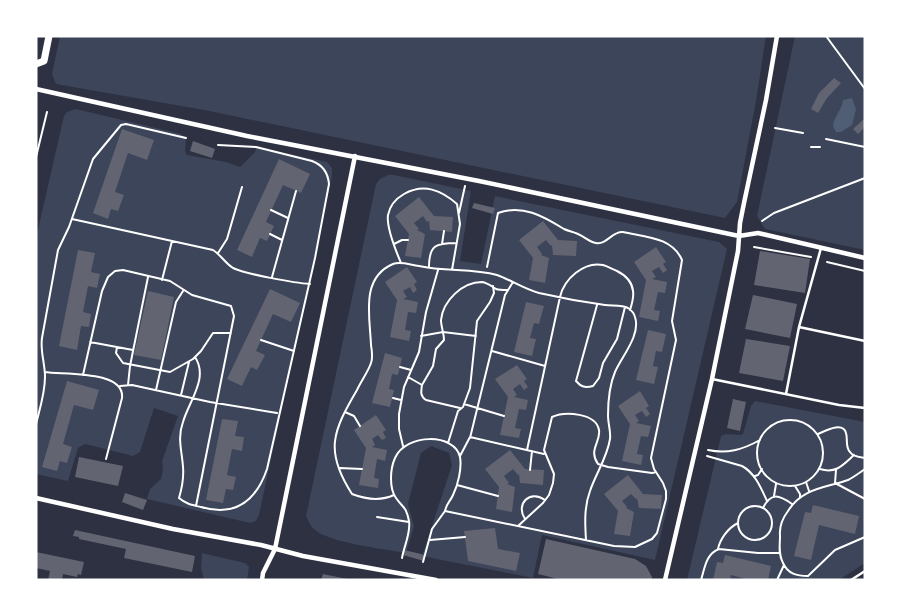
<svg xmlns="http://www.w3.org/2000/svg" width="901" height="616" viewBox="0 0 901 616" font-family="Lato,sans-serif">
	<rect width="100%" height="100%" fill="#2d3142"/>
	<path fill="#3c4559" d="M 60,36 L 766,36 L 756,101 L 737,202 L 725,218 L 204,110 L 56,84 L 52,74 Z
		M 795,36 L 865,36 L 865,250 L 765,229 L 757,216 Z
		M 76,109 L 181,134 L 186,138 L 185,152 L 187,155 L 226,162 L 240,167 L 255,152 L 256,147 L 327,162 L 332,168 L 332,176 L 259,515 L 256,521 L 250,523 L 147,499 L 150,489 L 161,479 L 163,470 L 162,461 L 178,416 L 154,408 L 140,452 L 133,456 L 85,444 L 78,448 L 68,481 L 36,474 L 36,238 L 64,116 L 67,112 Z
		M 388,175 L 394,175 L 471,191 L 460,261 L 481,264 L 495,196 L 719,242 L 727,249 L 655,560 L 542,535 L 533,578 L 422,556 L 452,465 L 449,453 L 431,446 L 421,453 L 408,504 L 414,526 L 406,553 C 385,549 328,543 314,529 C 310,526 308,520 306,516 L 376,184 L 380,179 Z
		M 755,401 L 865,422 L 865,563 L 839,580 L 687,580 L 721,436 L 725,434 L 741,435 L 743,434 L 751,406 Z
		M 202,553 L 245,563 L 249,567 L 247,580 L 204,580 L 201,567 Z"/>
	<path fill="#4f5d75" d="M 852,98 L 856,109 L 852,125 L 841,132 L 836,132 L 833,126 C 834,116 841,112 843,100 Z"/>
	<path fill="#626471" d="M 834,78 L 841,83 L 827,98 L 818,113 L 811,109 L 819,93 Z
		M 865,118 L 865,127 L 858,134 L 853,129 Z
		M 122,129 L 154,140 L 147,160 L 128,153 L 115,192 L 124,195 L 118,211 L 111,209 L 108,219 L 93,213 Z
		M 193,141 L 215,149 L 212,158 L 190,151 Z
		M 279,159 L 310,174 L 301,193 L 283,185 L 266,222 L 274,226 L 267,241 L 260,238 L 252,257 L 237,250 Z
		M 419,197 L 434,216 L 453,217 L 452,232 L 430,230 L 429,221 L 427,222 L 423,216 L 414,223 L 419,229 L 417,230 L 425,234 L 421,258 L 405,256 L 409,234 L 395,216 Z
		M 474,203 L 495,208 L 493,214 L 472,208 Z
		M 543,221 L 558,240 L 577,241 L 576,256 L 553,255 L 552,245 L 551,246 L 546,240 L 537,247 L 542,254 L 541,255 L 549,258 L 545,283 L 529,280 L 533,258 L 519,240 Z
		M 656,247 L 666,262 L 663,264 L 667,270 L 663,273 L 659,267 L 652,271 L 656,277 L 652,279 L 667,282 L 665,293 L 658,292 L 654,310 L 660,311 L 658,321 L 639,317 L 646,280 L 634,262 Z
		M 78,250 L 95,253 L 91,272 L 100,274 L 97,288 L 88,286 L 83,312 L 91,314 L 89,327 L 81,326 L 77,350 L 59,346 Z
		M 760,251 L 810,259 L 805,293 L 754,285 Z
		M 407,267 L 417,282 L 414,284 L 417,290 L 413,293 L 410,287 L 403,291 L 407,297 L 403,299 L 418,302 L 416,313 L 408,312 L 405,330 L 411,331 L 409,341 L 390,337 L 397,300 L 385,282 Z
		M 270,289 L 300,303 L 291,322 L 273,314 L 256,351 L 265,355 L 257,370 L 251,367 L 242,386 L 227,379 Z
		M 148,291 L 174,297 L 161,360 L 134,355 Z
		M 753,295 L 797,304 L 790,338 L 745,329 Z
		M 526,302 L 544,306 L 539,324 L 534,323 L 530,338 L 536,339 L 532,356 L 514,352 Z
		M 648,330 L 666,334 L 662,352 L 656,351 L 653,366 L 658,367 L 654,384 L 636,380 Z
		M 746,339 L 790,346 L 783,381 L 739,373 Z
		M 385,353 L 402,358 L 398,375 L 392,374 L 389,389 L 394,390 L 390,407 L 372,403 Z
		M 517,365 L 527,379 L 524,381 L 528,387 L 524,390 L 520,384 L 513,389 L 517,395 L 514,397 L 528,400 L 526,410 L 519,409 L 515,428 L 521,429 L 519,438 L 500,435 L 508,397 L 495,379 Z
		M 67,381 L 99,390 L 93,410 L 74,405 L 63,444 L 72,447 L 67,463 L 60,461 L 57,471 L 42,467 Z
		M 640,391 L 649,406 L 646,408 L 650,414 L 646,417 L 642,411 L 635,415 L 639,421 L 636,423 L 651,426 L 648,437 L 641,436 L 637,454 L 643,455 L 641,465 L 622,461 L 630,424 L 618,406 Z
		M 733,399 L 746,402 L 740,431 L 727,428 Z
		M 376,415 L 386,430 L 383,432 L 386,438 L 382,440 L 378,435 L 372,439 L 375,445 L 372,447 L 387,450 L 385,461 L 377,459 L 374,478 L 379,479 L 378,488 L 359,485 L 366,448 L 354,430 Z
		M 222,419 L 238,421 L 235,436 L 244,437 L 242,451 L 232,449 L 227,475 L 236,477 L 233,490 L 226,489 L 223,503 L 206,500 Z
		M 510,450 L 525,469 L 544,470 L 543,485 L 520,483 L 519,474 L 518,475 L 513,469 L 504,476 L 509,483 L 507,484 L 515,487 L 512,512 L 496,509 L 499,487 L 485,469 Z
		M 79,457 L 123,466 L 118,486 L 75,477 Z
		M 628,475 L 643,494 L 662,495 L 661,509 L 639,508 L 637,498 L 636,499 L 631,494 L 622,501 L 627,507 L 626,508 L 634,512 L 630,536 L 614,534 L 618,511 L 604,494 Z
		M 125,493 L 147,500 L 143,510 L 122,502 Z
		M 813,505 L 859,516 L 855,534 L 819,525 L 811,560 L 794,556 L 805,512 L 811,513 Z
		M 495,528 L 498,549 L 520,553 L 516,571 L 468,561 L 464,531 Z
		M 75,530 L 195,556 L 192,572 L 124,558 L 126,549 L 79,539 L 79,537 L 73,536 Z
		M 546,539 L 635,559 L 646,566 L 652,577 L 652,580 L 562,580 L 538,574 Z
		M 404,550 L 425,555 L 424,561 L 403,555 Z
		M 36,552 L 84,562 L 81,575 L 78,574 L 77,577 L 63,574 L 62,580 L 48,580 L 50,571 L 36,568 Z
		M 725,555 L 771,566 L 768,580 L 750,580 L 731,575 L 730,580 L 713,580 L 717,562 L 723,563 Z
		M 323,574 L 347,579 L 347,580 L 321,580 Z"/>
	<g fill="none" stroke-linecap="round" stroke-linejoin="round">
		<path stroke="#fff" stroke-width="2" d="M 826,36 L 865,89
			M 775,128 L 803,133
			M 826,139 L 865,147
			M 811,147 L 820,147
			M 36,157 L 47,112
			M 271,210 L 288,218
			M 459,213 L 465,186
			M 72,219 L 213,250 C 221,255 225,263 233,268 C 245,274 295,283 310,284
			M 762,221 L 774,213 L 865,178
			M 270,234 L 282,240
			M 394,244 L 402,240 L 408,240
			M 442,244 L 444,231
			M 754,247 L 811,257
			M 218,253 L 227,239 L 242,187
			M 827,262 L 865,271
			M 401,263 C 396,251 386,228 388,215 C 390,205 397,198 404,194 C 424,183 441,190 457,204 L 460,224 L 452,270
			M 429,267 C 429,245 436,243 456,243
			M 272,277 L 296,191
			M 162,280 L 172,241
			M 597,305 L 576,381 C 581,387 585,388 593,386 L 599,378 L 603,363 L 617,339 L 625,307
			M 421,336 L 443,332 L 476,336
			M 261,340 L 294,351
			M 90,342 L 133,350
			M 117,347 L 116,353 L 123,363 L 170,372 L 193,359 L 201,351 L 213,333 L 231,333
			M 492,351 L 545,366
			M 195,357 C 209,378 189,401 183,422 C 177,438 182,451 183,467 C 184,478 182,488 179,498 C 186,504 192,505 201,507 C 235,517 256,501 267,469 L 315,258 L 329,184 C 328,173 323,165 312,161 L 256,147 L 218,145
			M 400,367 L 411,370
			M 45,372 C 63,375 125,370 122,398 L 106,459
			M 83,375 L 102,291 L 108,277 L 115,271 L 123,270 L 170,281 L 192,295 L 231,306 L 234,316 L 196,506
			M 408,377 L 422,385 C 421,392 420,396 426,400 L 460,408
			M 128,385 L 130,366 L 148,277
			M 422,385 L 433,366 L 436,349 L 444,340 C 444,333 441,327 441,320 C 443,301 462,282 482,282 C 488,283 491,286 496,289 C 499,290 504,290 508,290
			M 120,386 L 132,385 L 210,402 L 277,413
			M 156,390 L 176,302 L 183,291
			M 181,395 L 189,362
			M 393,398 L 401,400
			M 464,404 L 504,416
			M 345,412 L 354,416 L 360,426
			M757 453a33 33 0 1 1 66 0a33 33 0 1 1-66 0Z
			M 36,424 C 40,408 45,393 45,377 C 45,363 40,351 42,338 L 58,250 L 69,227 L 93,159 L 121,125 L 126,124 L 186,138
			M 818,434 C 825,431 843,421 846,433 C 848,439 845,447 850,452 C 853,457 860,457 865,458
			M 470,438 L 505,295 L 513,282
			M 448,443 L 458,411 L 463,407 L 470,388 L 477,321 L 490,302 L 494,293 L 493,286
			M 403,446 L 399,429 L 399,414 L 404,387 L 419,352 L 426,312 L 438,270
			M 527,450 L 560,297 C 564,279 584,261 603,265 C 607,266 612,269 617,271 C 625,275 632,281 633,291 C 634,297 632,304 630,310
			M 708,450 C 727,454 742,450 760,440
			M 460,456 L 470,437 L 544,454
			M 707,456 L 742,466 C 755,473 761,488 767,501
			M 340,468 L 362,469
			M 820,469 C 836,474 843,465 854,455
			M 865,469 C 859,473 854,477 848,480 C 825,488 802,488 788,511 C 782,519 779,526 780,536 C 780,545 778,554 783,563 C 788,574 797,576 808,576 L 835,550 L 865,537
			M 530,470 L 532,451
			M 836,470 L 835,483 L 865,499
			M 755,476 L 758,475 L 762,469
			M 806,482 L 809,491
			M 457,485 L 498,496
			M 795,486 L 800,494 L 800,497
			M 394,495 C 381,501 365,499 352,494 C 324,451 333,431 357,390 C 361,381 368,372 371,363 C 373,358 372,351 371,345 C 370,317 360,278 393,264 C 401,261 410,265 419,266 C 445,272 472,268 497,275 C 511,280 524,289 539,293 C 561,298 583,302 605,305 C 612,306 622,305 628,308 C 631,310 634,313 635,317 C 641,335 622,356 615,372 C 609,386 608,401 608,416 C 608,424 611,431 610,439 C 607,458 596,473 590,491 C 584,507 585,524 586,540
			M 774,496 L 776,484
			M738 523a17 17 0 1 1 34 0a17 17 0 1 1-34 0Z
			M 763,508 C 771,492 779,495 792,504
			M 377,517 L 409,522
			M 525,519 C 515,504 530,489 545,500
			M 518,526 L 543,503 L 549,495 L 553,483 L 554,474 L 544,450 L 552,417 C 565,411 596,413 599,430 C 601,442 588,450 598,464 L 608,467 L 652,473 L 656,472
			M 430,540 L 465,537
			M 718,549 C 720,539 728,528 738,523
			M 402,558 C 404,546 411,533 409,521 C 406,506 403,508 396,498 C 389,488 390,469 395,458 C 406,433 455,433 460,457 C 462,468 458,485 453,495 C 450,502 447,502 445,511
			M 423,562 L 432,529 L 445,511 L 614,546 L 635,547 L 652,539 L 657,533 L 666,499 L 666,491 L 663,483 L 654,469 L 651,458 L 676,340 L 672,321 L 682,260 C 672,237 645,237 623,232 C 612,231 607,245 596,243 C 589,242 585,237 578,234 C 574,232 568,231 564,229 C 543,216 522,204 498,213 L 487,267
			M 701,580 C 705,567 706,554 719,549 L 758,553 L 780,553
			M 777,580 L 784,565"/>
		<path stroke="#fff" stroke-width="2.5" d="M 799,327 L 865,341
			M 712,379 L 839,405 L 865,408
			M 786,394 L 799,327 L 821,248
			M 851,580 L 865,571"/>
		<path stroke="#fff" stroke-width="4.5" d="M 36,89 L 247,136 L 479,181 L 739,236 L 758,233 L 865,258
			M 36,498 L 173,529 L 261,545 L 303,556 L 436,580
			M 262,580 L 263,573 L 275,549 L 355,156
			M 665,580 L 712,379 L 738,251 L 740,223 L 744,203 L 766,100 L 777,36"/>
		<path stroke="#fff" stroke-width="7" d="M 36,64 L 44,61 L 49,36"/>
	</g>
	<rect width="901" height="616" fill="none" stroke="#ffffff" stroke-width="75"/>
</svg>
